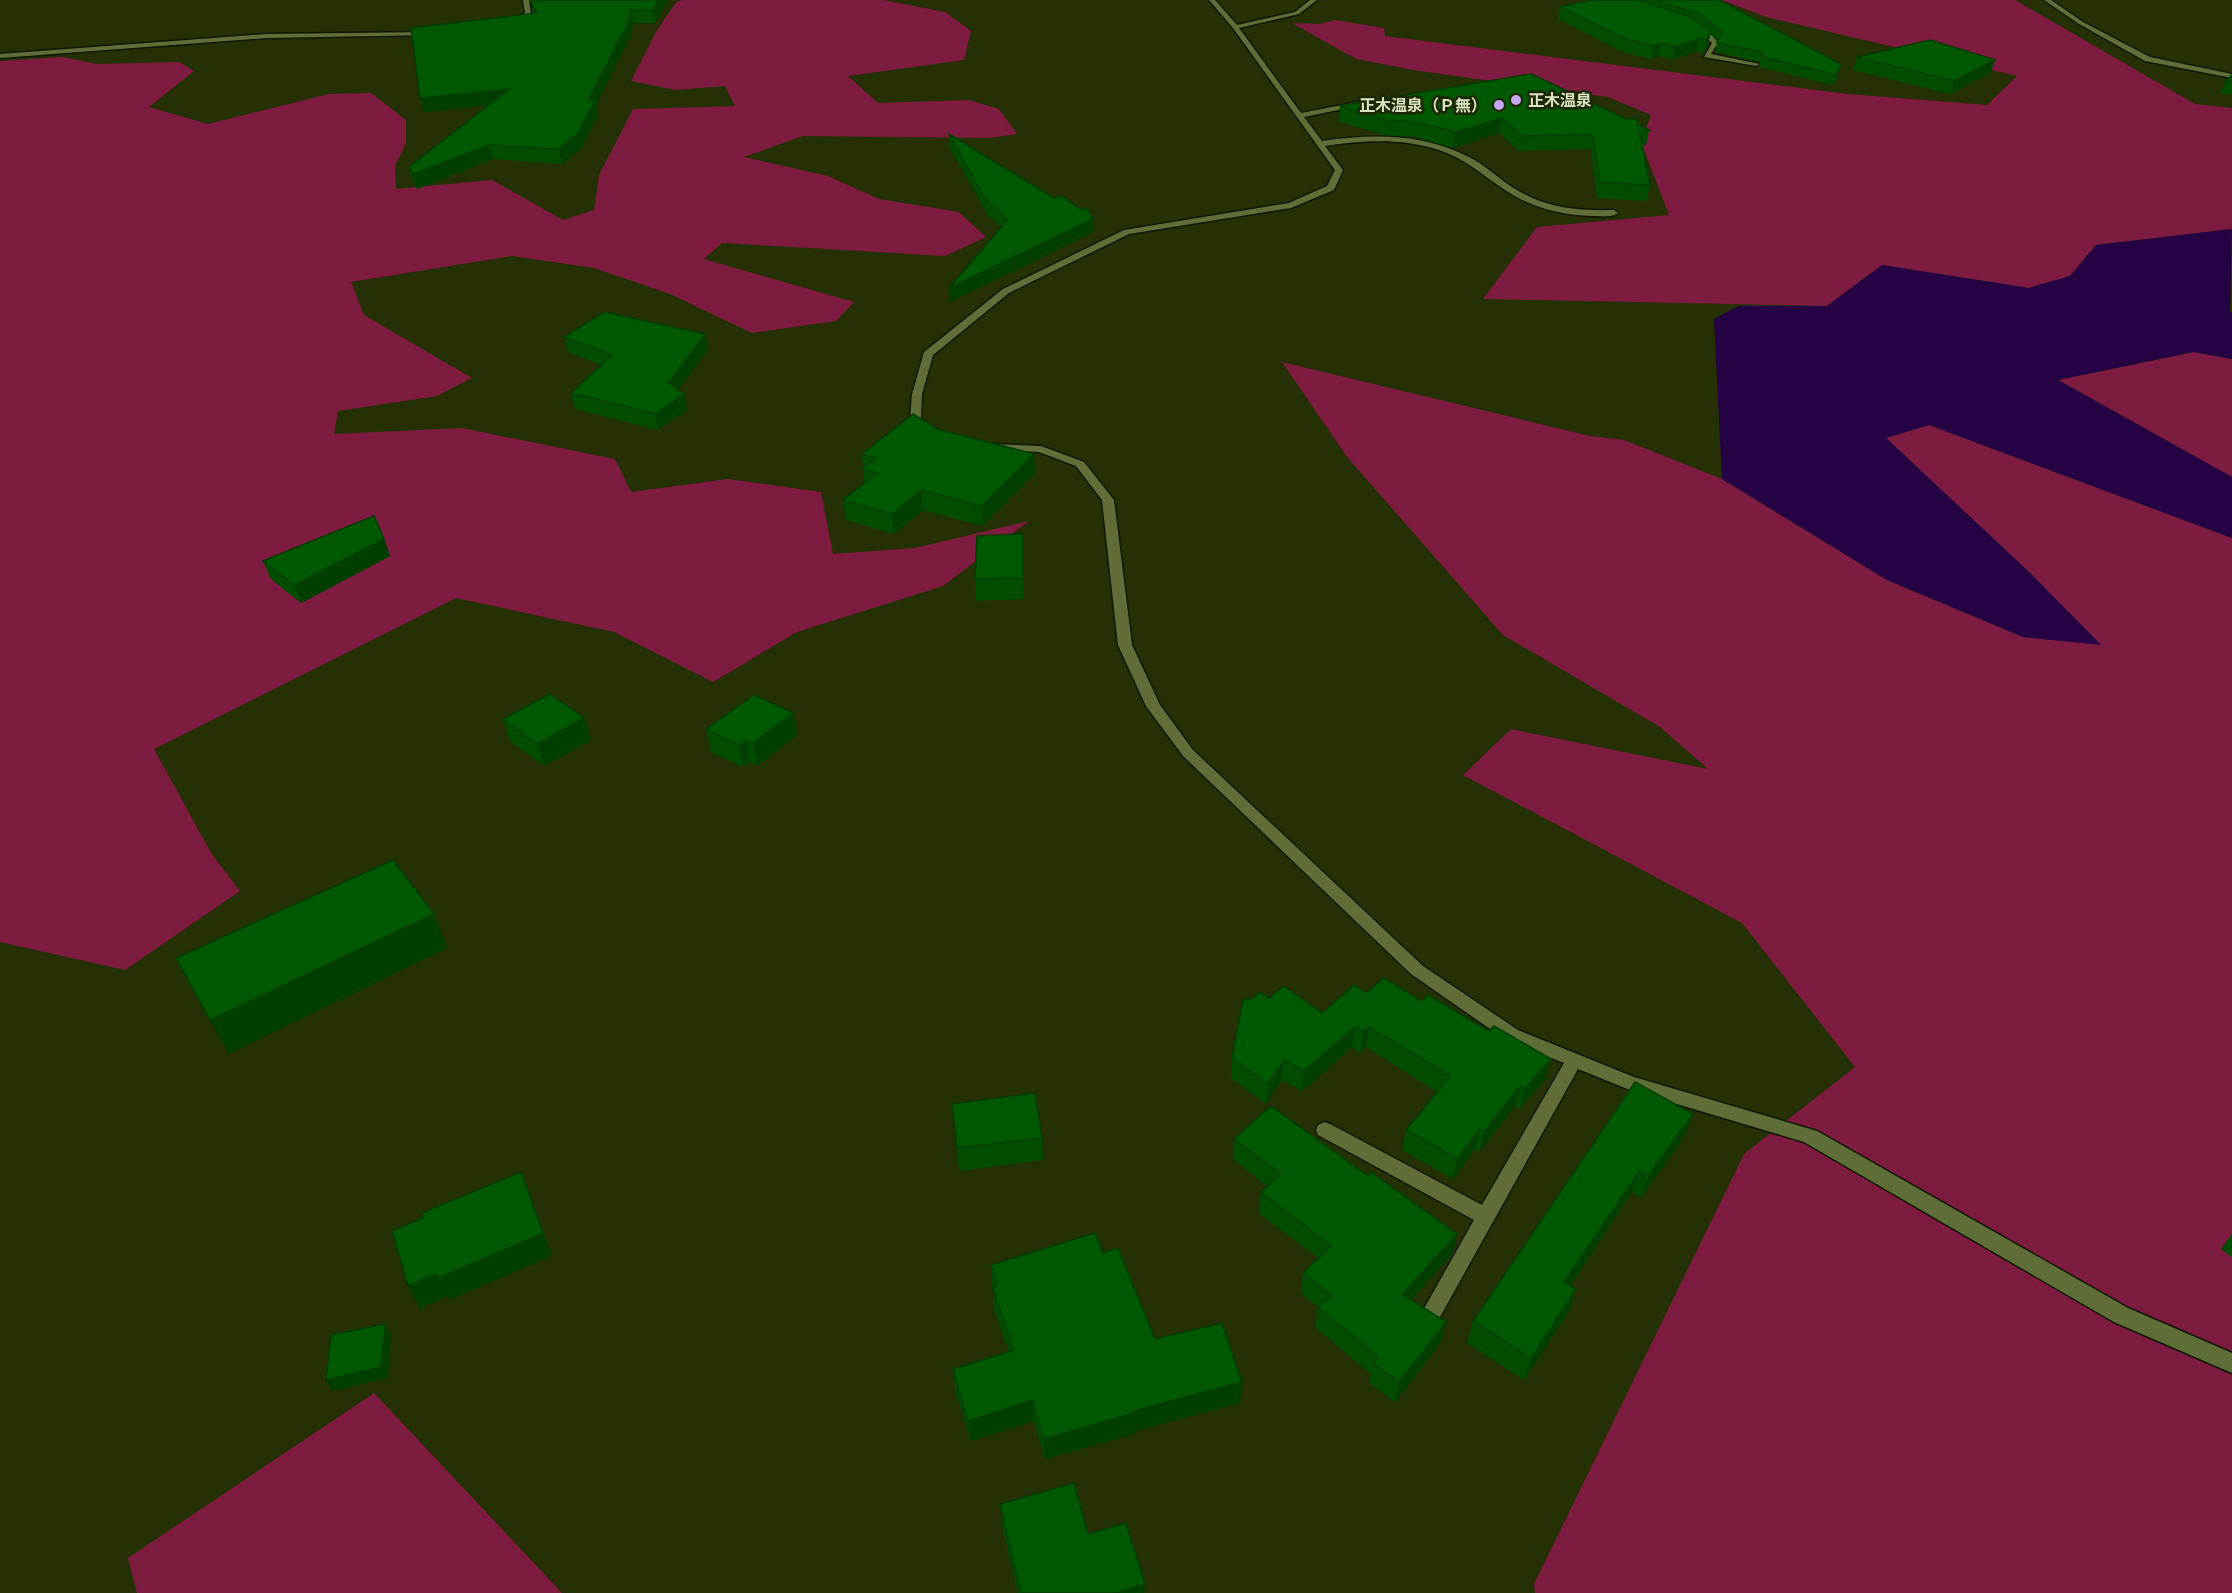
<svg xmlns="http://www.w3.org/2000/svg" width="2232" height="1593" viewBox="0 0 2232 1593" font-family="'DM Sans','Noto Sans JP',sans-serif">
	<rect width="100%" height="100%" fill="#263005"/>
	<path fill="#7d1b41" d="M 684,0 L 883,0 L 945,12 L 971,31 L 964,60 L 848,76 L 878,103 L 969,100 L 999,109 L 1017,134 L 989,138 L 803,136 L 744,157 L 828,176 L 879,199 L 959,212 L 986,237 L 945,256 L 722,243 L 704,259 L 854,302 L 836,321 L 752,333 L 670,294 L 594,268 L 512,256 L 351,282 L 364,315 L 472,378 L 437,396 L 338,411 L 334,434 L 462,428 L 615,459 L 631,492 L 728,479 L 821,492 L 833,554 L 915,548 L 1029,521 L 943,586 L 797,632 L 713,682 L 614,632 L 456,598 L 154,749 L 211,853 L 240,891 L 125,970 L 0,942 L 0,61 L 63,57 L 97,64 L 179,62 L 194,71 L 149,107 L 208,124 L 329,94 L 371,93 L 406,120 L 406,143 L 395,166 L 396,189 L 492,180 L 563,220 L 594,210 L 599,175 L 633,109 L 735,106 L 725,86 L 676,90 L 631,81 L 657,30 L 677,1 Z
		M 1722,0 L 2015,0 L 2195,104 L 2232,108 L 2232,229 L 2096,245 L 2070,276 L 2029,288 L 1882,265 L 1827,306 L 1483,299 L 1537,227 L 1669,215 L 1641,142 L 1651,115 L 1608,97 L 1413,70 L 1356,59 L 1292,23 L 1319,24 L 1335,20 L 1384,28 L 1385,36 L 1848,94 L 1987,105 L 2017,76 L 1766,17 Z
		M 2194,352 L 2232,359 L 2232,477 L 2058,380 Z
		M 1282,362 L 1590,436 L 1624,440 L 1722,479 L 1887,580 L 2023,637 L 2100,644 L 2029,572 L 1886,438 L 1929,425 L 2232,538 L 2232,1593 L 1535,1593 L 1534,1584 L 1744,1154 L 1855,1067 L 1742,923 L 1463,775 L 1511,729 L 1708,769 L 1660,727 L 1503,635 L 1347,457 Z
		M 374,1393 L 562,1593 L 137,1593 L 128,1558 Z"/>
	<path fill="#250243" d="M 2232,229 L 2230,312 L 2232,313 L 2232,359 L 2193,352 L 2058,380 L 2232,477 L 2232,538 L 1929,425 L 1886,438 L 2029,572 L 2101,645 L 2023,637 L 1887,580 L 1722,479 L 1714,319 L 1739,306 L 1827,306 L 1882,265 L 2029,288 L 2070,276 L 2096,245 Z"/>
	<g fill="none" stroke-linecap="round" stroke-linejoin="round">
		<defs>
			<path id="street" d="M 523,0 L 529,0 L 531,14 L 513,24 L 509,24 L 509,22 L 525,13 Z
				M 1209,0 L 1215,0 L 1237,25 L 1295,12 L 1310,0 L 1317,0 L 1299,14 L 1239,28 L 1301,113 L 1363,101 L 1363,105 L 1304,117 L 1322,141 C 1372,134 1420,133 1467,156 C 1484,164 1497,177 1512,187 C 1544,208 1577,211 1614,210 L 1618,213 C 1612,218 1600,216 1592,216 C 1560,215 1532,208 1505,190 C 1483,176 1465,158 1439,150 C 1402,138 1364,140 1325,146 L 1343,170 L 1334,190 L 1291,208 L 1129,234 L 1009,293 L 933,355 L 922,394 L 921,419 L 933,429 L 931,431 L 923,431 L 910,420 L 912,394 L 924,352 L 1003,289 L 1124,230 L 1289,203 L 1327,186 L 1335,170 L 1233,28 Z
				M 2044,0 L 2051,0 L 2083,22 L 2150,57 L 2232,74 L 2232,78 L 2145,61 L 2079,24 Z
				M 1692,25 C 1702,25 1713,35 1718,43 L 1711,54 L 1760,64 L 1756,66 L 1704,57 L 1712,43 L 1692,27 Z
				M 431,32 L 433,35 L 266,38 L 0,58 L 0,54 L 266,34 Z
				M 992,444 L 1041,446 L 1084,462 L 1114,500 L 1132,645 L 1160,705 L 1193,750 L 1423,966 L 1518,1030 L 1634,1077 L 1817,1131 L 2128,1308 L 2232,1353 L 2232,1373 L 2114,1322 L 1804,1142 L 1630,1090 L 1578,1069 L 1440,1317 L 1433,1320 L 1426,1317 L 1423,1311 L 1426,1305 L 1474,1220 L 1318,1135 L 1316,1130 L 1318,1125 L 1325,1122 L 1332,1125 L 1482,1205 L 1564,1063 L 1506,1040 L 1411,974 L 1183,756 L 1146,706 L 1118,645 L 1102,500 L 1076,466 L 1039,452 L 988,449 L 986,447 Z"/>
		</defs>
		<use href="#street" stroke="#101700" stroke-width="3"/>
		<use href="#street" fill="#5f6e38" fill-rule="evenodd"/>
	</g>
	<path fill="#004c00" d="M 529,0 L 668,0 L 655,23 L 633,23 L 631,34 L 596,104 L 598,114 L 582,147 L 562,164 L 493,159 L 417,189 L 413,182 L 409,167 L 488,105 L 424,112 L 534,13 L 532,5 Z
		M 1592,0 L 1719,0 L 1838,74 L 1833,85 L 1760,67 L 1760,62 L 1715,52 L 1718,40 L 1710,34 L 1708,44 L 1704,53 L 1696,51 L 1672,60 L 1659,56 L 1651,59 L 1623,52 L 1558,19 L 1560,7 Z
		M 1857,57 L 1995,60 L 1990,73 L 1950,94 L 1853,70 Z
		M 2232,75 L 2232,95 L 2220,93 L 2225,82 Z
		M 1340,106 L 1638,125 L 1649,130 L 1646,145 L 1642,146 L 1650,185 L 1646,201 L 1597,198 L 1591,149 L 1519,151 L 1499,133 L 1453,148 L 1414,137 L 1384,135 L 1338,121 Z
		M 949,134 L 1054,198 L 1093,219 L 1093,232 L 950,302 L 1001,227 L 988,215 L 949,146 Z
		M 564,337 L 708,349 L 678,389 L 687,410 L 658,430 L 575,409 L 571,393 L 601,365 L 568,352 Z
		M 937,429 L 1035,473 L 982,526 L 923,510 L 894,534 L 846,520 L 843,500 L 864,483 L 862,454 Z
		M 1023,534 L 1024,599 L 976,601 L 975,579 Z
		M 384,539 L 390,556 L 301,603 L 271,579 L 263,561 Z
		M 793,713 L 797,735 L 757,766 L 750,762 L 743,767 L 711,752 L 706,729 Z
		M 503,719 L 591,740 L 544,766 L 510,741 Z
		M 1366,993 L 1421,1001 L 1545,1079 L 1520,1109 L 1515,1106 L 1479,1152 L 1475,1149 L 1453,1179 L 1402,1150 L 1406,1130 L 1437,1092 L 1366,1047 L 1360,1053 L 1352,1047 L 1302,1091 L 1282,1080 L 1266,1104 L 1231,1078 L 1232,1058 L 1269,998 L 1322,1013 Z
		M 1635,1082 L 1684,1137 L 1641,1197 L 1632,1192 L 1570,1286 L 1569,1311 L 1524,1380 L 1467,1343 L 1473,1321 Z
		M 952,1104 L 1042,1138 L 1043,1160 L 959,1171 Z
		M 1234,1139 L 1368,1176 L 1457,1234 L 1452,1254 L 1411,1300 L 1446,1322 L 1441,1342 L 1395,1402 L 1369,1383 L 1371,1374 L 1315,1327 L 1318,1307 L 1301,1293 L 1303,1273 L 1318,1258 L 1259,1213 L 1261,1192 L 1267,1186 L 1233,1159 Z
		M 2232,1234 L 2232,1257 L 2221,1249 Z
		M 1103,1253 L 1155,1339 L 1240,1403 L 1134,1431 L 1134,1434 L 1045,1459 L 1034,1421 L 971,1441 L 955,1390 L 953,1369 L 1009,1352 L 994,1308 L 991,1265 Z
		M 1000,1504 L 1088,1534 L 1145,1584 L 1144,1593 L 1018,1593 L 1002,1525 Z"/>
	<path fill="#003e00" d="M 658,0 L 668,0 L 655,23 L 653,10 Z
		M 630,10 L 633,23 L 631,34 L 596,104 L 598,114 L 582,147 L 562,164 L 559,149 L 588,100 Z
		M 1711,31 L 1708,44 L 1704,53 L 1707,40 Z
		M 1699,38 L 1696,51 L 1672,60 L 1675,47 Z
		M 1662,43 L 1659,56 L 1651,59 L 1654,46 Z
		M 1995,60 L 1990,73 L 1950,94 L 1954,81 Z
		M 509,89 L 513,103 L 424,112 L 420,98 Z
		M 1502,118 L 1499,133 L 1453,148 L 1455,132 Z
		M 489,145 L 493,159 L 417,189 L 413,174 Z
		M 1093,219 L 1093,232 L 950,302 L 949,288 Z
		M 705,334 L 708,349 L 671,399 L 668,383 Z
		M 684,394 L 687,410 L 658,430 L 655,414 Z
		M 1034,454 L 1035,473 L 982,526 L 981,506 Z
		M 921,490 L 923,510 L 894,534 L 892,514 Z
		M 1023,534 L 1024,555 L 1024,599 L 1023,578 Z
		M 384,539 L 390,556 L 301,603 L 294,585 Z
		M 793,713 L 797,735 L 757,766 L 753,743 Z
		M 584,718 L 591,740 L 544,766 L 537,744 Z
		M 746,740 L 750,762 L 743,767 L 739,745 Z
		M 434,914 L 447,948 L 229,1054 L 210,1020 Z
		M 1355,1027 L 1352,1047 L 1302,1091 L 1304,1071 Z
		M 1369,1027 L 1366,1047 L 1360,1053 L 1363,1032 Z
		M 1551,1059 L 1545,1079 L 1520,1109 L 1525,1089 Z
		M 1284,1060 L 1282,1080 L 1266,1104 L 1268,1084 Z
		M 1520,1086 L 1515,1106 L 1479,1152 L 1484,1132 Z
		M 1693,1114 L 1684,1137 L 1641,1197 L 1649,1175 Z
		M 1480,1129 L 1475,1149 L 1453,1179 L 1457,1159 Z
		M 1640,1170 L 1632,1192 L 1557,1305 L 1564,1282 Z
		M 521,1172 L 552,1256 L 449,1300 L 447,1296 L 420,1309 L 408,1286 Z
		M 1457,1234 L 1452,1254 L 1398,1314 L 1402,1294 Z
		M 1576,1289 L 1569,1311 L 1524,1380 L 1531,1358 Z
		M 1446,1322 L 1441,1342 L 1395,1402 L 1399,1382 Z
		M 385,1324 L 391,1335 L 388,1378 L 333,1391 L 326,1380 Z
		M 1242,1382 L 1240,1403 L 1134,1431 L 1134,1434 L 1045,1459 L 1043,1439 L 1133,1411 Z
		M 1033,1400 L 1034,1421 L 971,1441 L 968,1421 Z
		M 1145,1584 L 1144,1593 L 1115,1593 Z"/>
	<path fill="#005800" stroke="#003e00" stroke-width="1.5" d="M 547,0 L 658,0 L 653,10 L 630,10 L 629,21 L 588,100 L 595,100 L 579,132 L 559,149 L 489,145 L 413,174 L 409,167 L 509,89 L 420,98 L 411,28 L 537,13 L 531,2 Z
		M 1592,0 L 1639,0 L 1690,17 L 1711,31 L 1707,40 L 1699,38 L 1675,47 L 1662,43 L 1654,46 L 1626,39 L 1560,7 Z
		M 1655,0 L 1719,0 L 1841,64 L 1836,75 L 1762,57 L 1763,52 L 1717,43 L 1722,32 L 1700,14 Z
		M 1930,40 L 1995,60 L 1954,81 L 1857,57 Z
		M 1531,74 L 1626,119 L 1637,119 L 1638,125 L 1649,130 L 1639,131 L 1650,185 L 1600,182 L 1593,134 L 1522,136 L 1502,118 L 1455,132 L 1416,122 L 1386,120 L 1340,106 Z
		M 2232,75 L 2232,82 L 2225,82 Z
		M 949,134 L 1054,198 L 1062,196 L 1081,210 L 1087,208 L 1093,219 L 949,288 L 1008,219 L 987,202 Z
		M 604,312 L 705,334 L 668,383 L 684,394 L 655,414 L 571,393 L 612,355 L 564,337 Z
		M 913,414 L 937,429 L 1034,454 L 981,506 L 921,490 L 892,514 L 843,500 L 877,473 L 862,469 L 876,458 L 862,454 Z
		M 374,516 L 384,539 L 294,585 L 263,561 Z
		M 1023,534 L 1023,578 L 975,579 L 977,536 Z
		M 550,694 L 584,718 L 537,744 L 503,719 Z
		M 754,695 L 793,713 L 753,743 L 746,740 L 739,745 L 706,729 Z
		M 393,860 L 434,914 L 210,1020 L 176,958 Z
		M 1384,978 L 1421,1001 L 1428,995 L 1489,1031 L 1494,1026 L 1551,1059 L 1525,1089 L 1520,1086 L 1484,1132 L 1480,1129 L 1457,1159 L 1406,1130 L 1450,1076 L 1369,1027 L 1363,1032 L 1355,1027 L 1304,1071 L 1284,1060 L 1268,1084 L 1232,1058 L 1243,999 L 1251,999 L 1260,992 L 1269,998 L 1284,986 L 1322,1013 L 1354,985 L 1366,993 Z
		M 1635,1082 L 1693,1114 L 1649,1175 L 1640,1170 L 1564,1282 L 1576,1289 L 1531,1358 L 1473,1321 Z
		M 1035,1093 L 1042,1138 L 957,1148 L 952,1104 Z
		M 1271,1106 L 1368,1176 L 1371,1172 L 1457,1234 L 1402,1294 L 1446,1322 L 1399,1382 L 1373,1363 L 1378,1357 L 1318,1307 L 1331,1295 L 1303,1273 L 1331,1246 L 1261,1192 L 1281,1174 L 1234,1139 Z
		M 521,1172 L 543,1233 L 438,1278 L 436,1274 L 408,1286 L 392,1231 L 423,1218 L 422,1213 Z
		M 1095,1233 L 1103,1253 L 1118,1248 L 1155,1339 L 1222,1323 L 1242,1382 L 1133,1411 L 1134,1413 L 1043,1439 L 1033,1400 L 968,1421 L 953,1369 L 1014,1350 L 992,1287 L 998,1285 L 991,1265 Z
		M 385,1324 L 381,1367 L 326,1380 L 331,1335 Z
		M 1074,1483 L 1088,1534 L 1126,1523 L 1145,1584 L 1115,1593 L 1021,1593 L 1000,1504 Z"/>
	<g fill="#c4a7f1" stroke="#1c2600" stroke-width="2">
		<circle cx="1516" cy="100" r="6"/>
		<circle cx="1499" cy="105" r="6"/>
	</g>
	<g text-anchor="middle" stroke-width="5" stroke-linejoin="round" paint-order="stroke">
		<g font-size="16" font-weight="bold" fill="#d9e2c5" stroke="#1c2600" text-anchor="start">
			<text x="1528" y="106">正木温泉</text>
			<text x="1487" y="111" text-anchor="end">正木温泉（Ｐ無）</text>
		</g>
	</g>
</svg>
